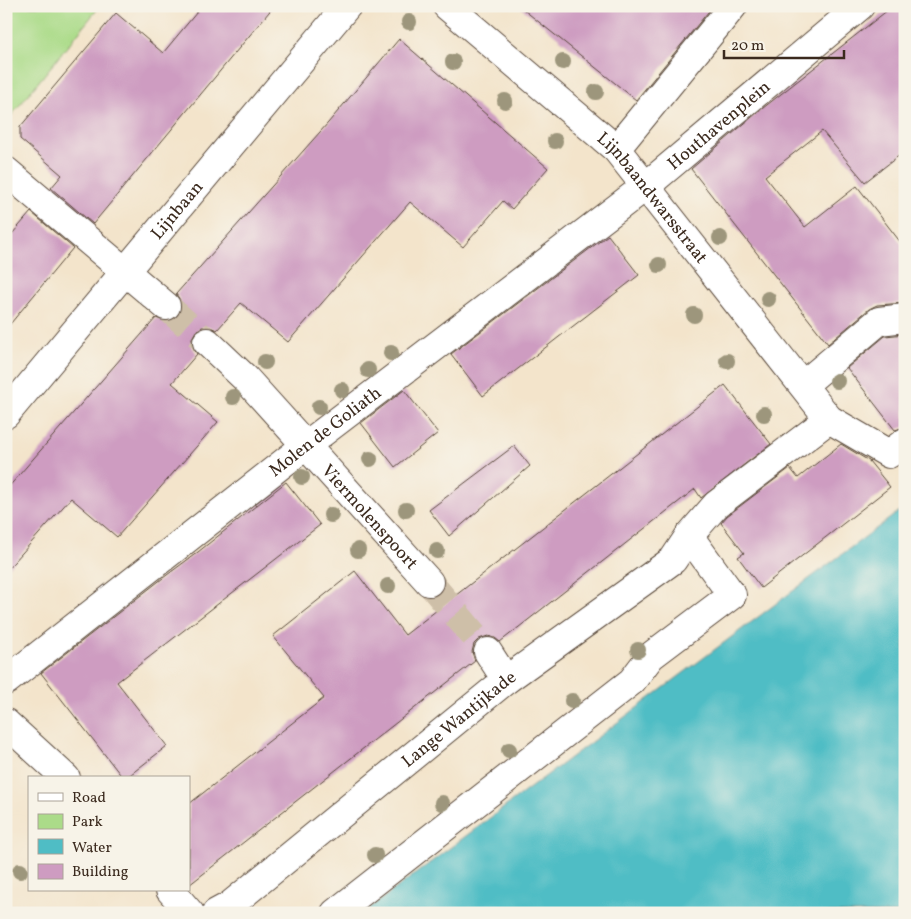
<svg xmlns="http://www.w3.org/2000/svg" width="911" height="919" viewBox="0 0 911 919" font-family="Vollkorn,serif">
	<rect width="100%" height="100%" fill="#f7f3e8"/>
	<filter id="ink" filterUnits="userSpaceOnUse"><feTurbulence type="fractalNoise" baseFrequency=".02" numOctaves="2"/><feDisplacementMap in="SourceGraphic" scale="10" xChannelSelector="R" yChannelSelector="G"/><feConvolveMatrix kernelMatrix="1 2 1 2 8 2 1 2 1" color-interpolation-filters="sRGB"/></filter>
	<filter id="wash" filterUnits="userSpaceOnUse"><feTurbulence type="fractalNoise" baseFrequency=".0096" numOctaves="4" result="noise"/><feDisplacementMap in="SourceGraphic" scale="20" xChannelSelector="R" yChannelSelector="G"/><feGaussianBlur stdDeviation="1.12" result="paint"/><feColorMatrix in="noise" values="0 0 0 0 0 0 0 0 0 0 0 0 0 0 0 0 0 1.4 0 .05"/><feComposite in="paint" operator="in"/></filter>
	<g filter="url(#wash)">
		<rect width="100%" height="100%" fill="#f3e4cb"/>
		<path fill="#abdb89" stroke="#738254" d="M 6,6 L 100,6 L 6,122 Z"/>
		<path fill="#4fbdc5" stroke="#457472" d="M 905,507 L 905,913 L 363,913 Z"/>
		<g id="blocks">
			<path fill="#ce9cc1" d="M 202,6 L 274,6 L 93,224 L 51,188 L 62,175 L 20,139 L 20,127 L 116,13 L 163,53 Z
				M 519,6 L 713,6 L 636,100 Z
				M 893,6 L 905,6 L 905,151 L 865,182 L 822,131 L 765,176 L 805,227 L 857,186 L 905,248 L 905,303 L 877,305 L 869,309 L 828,344 L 691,169 L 758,112 Z
				M 399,39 L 548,168 L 512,209 L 503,201 L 463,247 L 410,202 L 288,342 L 241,303 L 217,330 L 210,327 L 202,327 L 196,331 L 192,338 L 192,346 L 197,354 L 172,383 L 218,422 L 117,537 L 71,498 L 6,571 L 6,490 L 156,318 L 164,321 L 172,320 L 178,316 L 181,308 L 180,300 L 176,294 L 328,123 Z
				M 31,212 L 73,248 L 6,329 L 6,241 Z
				M 608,235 L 639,275 L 483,396 L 451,354 Z
				M 905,334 L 905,427 L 895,430 L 847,368 L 885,336 Z
				M 725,385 L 771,444 L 701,498 L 695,489 L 500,642 L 495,638 L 488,636 L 479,639 L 474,644 L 472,652 L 475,661 L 189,885 L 189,804 L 324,698 L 273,636 L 355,571 L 405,635 Z
				M 404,390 L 438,433 L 395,467 L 361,423 Z
				M 841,444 L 869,461 L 890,487 L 761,588 L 738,557 L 744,553 L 721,523 L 727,516 L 790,468 L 798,478 Z
				M 514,446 L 530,466 L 449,536 L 429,510 Z
				M 286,482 L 320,525 L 117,682 L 167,746 L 126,778 L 123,778 L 41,673 L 163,578 L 198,552 Z"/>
		</g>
	</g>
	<g filter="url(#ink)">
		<use href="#blocks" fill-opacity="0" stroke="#574638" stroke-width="1"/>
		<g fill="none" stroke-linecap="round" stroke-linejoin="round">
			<path stroke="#cebfa8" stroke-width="28" stroke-dasharray="28 14" stroke-linecap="butt" d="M 166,306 L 207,342
				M 429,582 L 488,652"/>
			<defs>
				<g id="street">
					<path id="s1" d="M 447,6 L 616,149 L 829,419 L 889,454 L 905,442"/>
					<path d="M 616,149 L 733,6"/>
					<path d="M 6,171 L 166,306"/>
					<path id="s2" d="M 207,342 L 245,378 L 429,582"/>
					<path d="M 803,385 L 879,321 L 905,318"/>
					<path id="s3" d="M 6,414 L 347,6"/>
					<path d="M 488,652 L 506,680"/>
					<path id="s4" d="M 6,681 L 305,446 L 646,186 L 860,6"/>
					<path d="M 6,723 L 66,778"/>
					<path d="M 170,890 L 190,913"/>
					<path id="s5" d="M 216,913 L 229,906 L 506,680 L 673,560 L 689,536 L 716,505 L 829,419"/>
					<path d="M 335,913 L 632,681 L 651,656 L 732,595 L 689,536"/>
				</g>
			</defs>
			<use href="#street" stroke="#574638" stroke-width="30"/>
			<use href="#street" stroke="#fff" stroke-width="28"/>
		</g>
		<g fill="#9d967b">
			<circle cx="409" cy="22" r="8"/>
			<circle cx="453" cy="62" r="8"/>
			<circle cx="563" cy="62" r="8"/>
			<circle cx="596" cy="92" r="8"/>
			<circle cx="505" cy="101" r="8"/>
			<circle cx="555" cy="141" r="8"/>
			<circle cx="720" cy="238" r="8"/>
			<circle cx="659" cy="265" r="8"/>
			<circle cx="768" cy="299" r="8"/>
			<circle cx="694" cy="315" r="8"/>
			<circle cx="391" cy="353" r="8"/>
			<circle cx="727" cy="361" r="8"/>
			<circle cx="265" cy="362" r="8"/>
			<circle cx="368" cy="370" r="8"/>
			<circle cx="837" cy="381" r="8"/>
			<circle cx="342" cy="390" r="8"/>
			<circle cx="233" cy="397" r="8"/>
			<circle cx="319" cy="407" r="8"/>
			<circle cx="764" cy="414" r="8"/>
			<circle cx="370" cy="459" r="8"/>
			<circle cx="302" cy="477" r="8"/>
			<circle cx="406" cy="510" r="8"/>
			<circle cx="331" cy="515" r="8"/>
			<circle cx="358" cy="550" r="8"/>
			<circle cx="437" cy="551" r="8"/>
			<circle cx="388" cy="586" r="8"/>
			<circle cx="638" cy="650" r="8"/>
			<circle cx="572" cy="701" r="8"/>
			<circle cx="509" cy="750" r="8"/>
			<circle cx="442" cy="803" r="8"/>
			<circle cx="375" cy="855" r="8"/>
			<circle cx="20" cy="871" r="8"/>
		</g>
	</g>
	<g text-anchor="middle" stroke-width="4" stroke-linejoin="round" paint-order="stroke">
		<g font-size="18" fill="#3b2a1e" stroke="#f7f3e8">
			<text dy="6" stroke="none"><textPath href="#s4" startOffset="904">Houthavenplein</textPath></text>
			<text dy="6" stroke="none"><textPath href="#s1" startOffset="282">Lijnbaandwarsstraat</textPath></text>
			<text dy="6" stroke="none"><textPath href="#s3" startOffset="266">Lijnbaan</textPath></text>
			<text dy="6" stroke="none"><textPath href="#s4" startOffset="405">Molen de Goliath</textPath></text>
			<text dy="6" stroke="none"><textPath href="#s2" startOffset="239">Viermolenspoort</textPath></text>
			<text dy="6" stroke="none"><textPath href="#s5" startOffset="311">Lange Wantijkade</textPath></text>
		</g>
	</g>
	<rect width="911" height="919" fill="none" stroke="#f7f3e8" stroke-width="25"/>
	<rect x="28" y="776" width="162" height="115" fill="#f7f3e8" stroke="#aca397"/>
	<rect x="38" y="793" width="25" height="8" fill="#ffffff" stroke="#aca397"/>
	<text x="72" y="802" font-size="15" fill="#3b2a1e">Road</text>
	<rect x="38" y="814" width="25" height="15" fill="#abdb89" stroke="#aca397"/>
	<text x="72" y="826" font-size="15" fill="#3b2a1e">Park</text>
	<rect x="38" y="839" width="25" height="15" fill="#4fbdc5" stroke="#aca397"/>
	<text x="72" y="852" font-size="15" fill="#3b2a1e">Water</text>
	<rect x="38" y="864" width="25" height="15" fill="#ce9cc1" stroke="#aca397"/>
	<text x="72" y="876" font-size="15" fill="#3b2a1e">Building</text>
	<path d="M724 50v8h120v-8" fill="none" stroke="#3b2a1e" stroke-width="2.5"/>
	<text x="731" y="50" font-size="15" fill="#3b2a1e" stroke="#f7f3e8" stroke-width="4" paint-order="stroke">20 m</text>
</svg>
